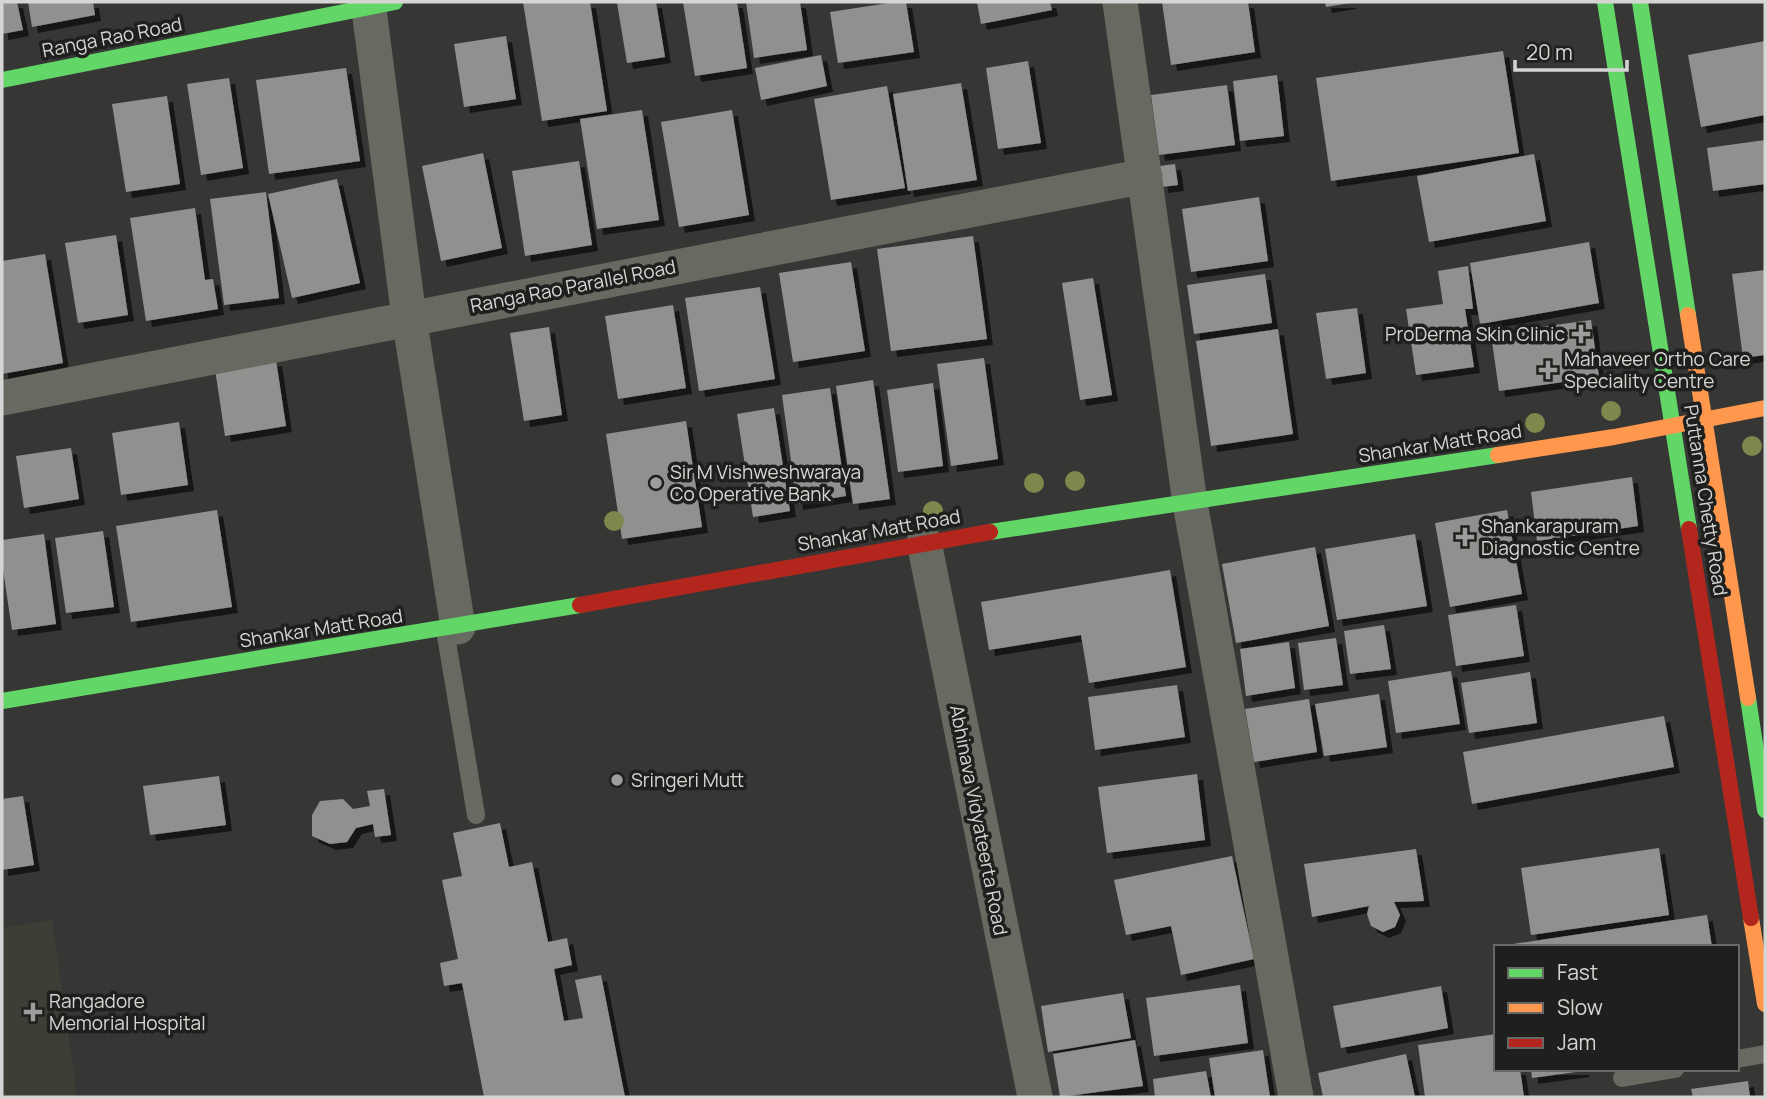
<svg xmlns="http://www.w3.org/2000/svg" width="1767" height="1099" viewBox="0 0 1767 1099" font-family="Manrope,sans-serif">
	<defs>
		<filter id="shadow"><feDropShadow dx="6" dy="6" stdDeviation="0" flood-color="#0009"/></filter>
	</defs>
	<rect width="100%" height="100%" fill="#363735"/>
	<path fill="#3d3f36" d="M 52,920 L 77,1097 L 2,1097 L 2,928 Z"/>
	<path fill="#90918f" filter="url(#shadow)" d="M 2,2 L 17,2 L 23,30 L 2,34 Z
		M 28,2 L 93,2 L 95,15 L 32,27 Z
		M 523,2 L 590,2 L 607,111 L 542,121 Z
		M 656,2 L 665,57 L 627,63 L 617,3 Z
		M 683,2 L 737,2 L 747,68 L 695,76 Z
		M 746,2 L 800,2 L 807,50 L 754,58 Z
		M 895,2 L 906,2 L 914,52 L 838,63 L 830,12 Z
		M 977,2 L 1050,2 L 1052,10 L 981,24 Z
		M 1162,2 L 1248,2 L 1255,52 L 1171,65 Z
		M 1325,2 L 1350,2 L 1350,3 L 1326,7 Z
		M 506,36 L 516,99 L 464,107 L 454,44 Z
		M 1765,41 L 1765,115 L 1701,127 L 1688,55 Z
		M 1503,51 L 1519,153 L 1331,181 L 1316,78 Z
		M 821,55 L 827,86 L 761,100 L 755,68 Z
		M 1028,61 L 1041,143 L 998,149 L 986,68 Z
		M 346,68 L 360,161 L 269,174 L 256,80 Z
		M 1277,75 L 1284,136 L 1240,141 L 1233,81 Z
		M 229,78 L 243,168 L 201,175 L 187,84 Z
		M 961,83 L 977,180 L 908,191 L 893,94 Z
		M 1227,85 L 1235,145 L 1159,155 L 1151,95 Z
		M 887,86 L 905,188 L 831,200 L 814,99 Z
		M 167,96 L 180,184 L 126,192 L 112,104 Z
		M 642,110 L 659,220 L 597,229 L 580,119 Z
		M 732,110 L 749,215 L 679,227 L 661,122 Z
		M 1765,140 L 1765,184 L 1713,191 L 1707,148 Z
		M 483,153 L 502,248 L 441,261 L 422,166 Z
		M 1534,154 L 1546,221 L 1429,242 L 1417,176 Z
		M 579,161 L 592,245 L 525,256 L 512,171 Z
		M 1175,164 L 1178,185 L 1162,187 L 1160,166 Z
		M 337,179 L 360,283 L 292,298 L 268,194 Z
		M 266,192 L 279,298 L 224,305 L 210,199 Z
		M 1259,197 L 1268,261 L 1191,272 L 1182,209 Z
		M 195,208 L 205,280 L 213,279 L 218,309 L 146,321 L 130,218 Z
		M 116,235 L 128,315 L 78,323 L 65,243 Z
		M 973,236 L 987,339 L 891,351 L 877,249 Z
		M 1589,242 L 1599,303 L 1480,324 L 1470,263 Z
		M 45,254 L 63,363 L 2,374 L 2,261 Z
		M 851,262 L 865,351 L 793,362 L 779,273 Z
		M 1468,266 L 1473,309 L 1465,309 L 1474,367 L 1416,375 L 1406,309 L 1443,304 L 1438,271 Z
		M 1765,270 L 1765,355 L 1743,358 L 1732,274 Z
		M 1265,274 L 1272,323 L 1194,334 L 1187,285 Z
		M 1093,278 L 1112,395 L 1080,400 L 1062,283 Z
		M 760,287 L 775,379 L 699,391 L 685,298 Z
		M 673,305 L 686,388 L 618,399 L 605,316 Z
		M 1357,308 L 1366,373 L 1326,379 L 1316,313 Z
		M 1591,320 L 1599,377 L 1499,391 L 1491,334 Z
		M 549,327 L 562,415 L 524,421 L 510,333 Z
		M 1278,329 L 1293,434 L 1211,446 L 1196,341 Z
		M 984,358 L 998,459 L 951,466 L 937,364 Z
		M 276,360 L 286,426 L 225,436 L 215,369 Z
		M 873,380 L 890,499 L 853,504 L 836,386 Z
		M 933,383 L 943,466 L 898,472 L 887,390 Z
		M 830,388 L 846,496 L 797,504 L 782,395 Z
		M 774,408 L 790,511 L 753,517 L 737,414 Z
		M 686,421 L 702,527 L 622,539 L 606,434 Z
		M 179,422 L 188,485 L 121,495 L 112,433 Z
		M 71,448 L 79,499 L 24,508 L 16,456 Z
		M 1632,477 L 1638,526 L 1537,541 L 1531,492 Z
		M 217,510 L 232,607 L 131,622 L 116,526 Z
		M 1507,510 L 1522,594 L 1450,607 L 1435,523 Z
		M 103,531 L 114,607 L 66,613 L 55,538 Z
		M 44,534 L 56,624 L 12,630 L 2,563 L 2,540 Z
		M 1415,534 L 1427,606 L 1337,620 L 1325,549 Z
		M 1315,547 L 1329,626 L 1236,643 L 1222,564 Z
		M 1170,570 L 1186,667 L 1089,683 L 1081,635 L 989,650 L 981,602 Z
		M 1516,605 L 1524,656 L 1456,666 L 1448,615 Z
		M 1384,625 L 1391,669 L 1350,674 L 1344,631 Z
		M 1336,638 L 1343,685 L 1304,690 L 1298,643 Z
		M 1289,642 L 1295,688 L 1246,696 L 1240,649 Z
		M 1451,671 L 1460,724 L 1396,733 L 1388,681 Z
		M 1530,672 L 1537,723 L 1469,733 L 1461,683 Z
		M 1177,685 L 1185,737 L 1095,750 L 1088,697 Z
		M 1379,694 L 1387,747 L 1324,756 L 1315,704 Z
		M 1309,699 L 1317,752 L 1254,762 L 1245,709 Z
		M 1664,716 L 1674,767 L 1472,804 L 1463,752 Z
		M 1197,774 L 1205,840 L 1107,853 L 1098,787 Z
		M 219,776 L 226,825 L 150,835 L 143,786 Z
		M 384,789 L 391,835 L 375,837 L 373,824 L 356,828 L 347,842 L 330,844 L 312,836 L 312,815 L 320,801 L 343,799 L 353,809 L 370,806 L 367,791 Z
		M 23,796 L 34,865 L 2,870 L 2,799 Z
		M 500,823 L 509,867 L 532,862 L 548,942 L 567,938 L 572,965 L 554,969 L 564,1021 L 583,1018 L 575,980 L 601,975 L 625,1097 L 484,1097 L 462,983 L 444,986 L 440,963 L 458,959 L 442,880 L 462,876 L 453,833 Z
		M 1659,848 L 1669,915 L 1531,935 L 1521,868 Z
		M 1416,849 L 1424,901 L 1394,902 L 1400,915 L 1395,927 L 1383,932 L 1371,926 L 1367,914 L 1369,906 L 1312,917 L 1304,864 Z
		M 1232,856 L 1254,959 L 1181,975 L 1171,926 L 1126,935 L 1114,880 Z
		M 1707,915 L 1712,947 L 1513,947 L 1513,944 Z
		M 1240,985 L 1248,1043 L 1154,1056 L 1146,998 Z
		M 1441,986 L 1448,1028 L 1341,1048 L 1333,1006 Z
		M 1123,993 L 1131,1038 L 1048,1052 L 1041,1006 Z
		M 1496,1034 L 1496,1069 L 1520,1069 L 1524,1097 L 1425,1097 L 1418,1045 Z
		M 1135,1040 L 1143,1086 L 1060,1097 L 1053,1054 Z
		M 1263,1050 L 1270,1097 L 1215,1097 L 1209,1058 Z
		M 1406,1054 L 1415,1097 L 1323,1097 L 1318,1073 Z
		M 1531,1069 L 1583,1069 L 1583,1071 L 1532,1078 Z
		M 1206,1071 L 1211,1097 L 1155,1097 L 1153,1079 Z
		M 1748,1081 L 1750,1097 L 1693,1097 L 1691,1089 Z"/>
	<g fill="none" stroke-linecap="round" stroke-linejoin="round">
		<path stroke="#676a60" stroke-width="18" d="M 445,630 L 476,815
			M 1737,1059 L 1765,1054
			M 1622,1078 L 1675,1069"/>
		<path stroke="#676a60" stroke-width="35" d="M 368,2 L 409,317 L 458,627
			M 1120,2 L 1190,503 L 1296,1097
			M 2,398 L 1145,176
			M 924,542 L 1035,1097"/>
		<path stroke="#63d668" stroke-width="16" d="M 1605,2 L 1689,529
			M 1640,2 L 1688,315
			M 2,80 L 395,2
			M 990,532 L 1498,455
			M 1748,698 L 1765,810
			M 2,701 L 580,605"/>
		<path stroke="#ff974d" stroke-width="16" d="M 1688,315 L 1748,698
			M 1498,455 L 1614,437 L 1765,408
			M 1751,918 L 1765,1004"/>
		<path stroke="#b3261e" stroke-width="16" d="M 1689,529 L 1751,918
			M 580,605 L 990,532"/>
	</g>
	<g fill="#7d884c">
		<circle cx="1611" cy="411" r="10"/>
		<circle cx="1535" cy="423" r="10"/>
		<circle cx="1752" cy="446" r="10"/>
		<circle cx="1075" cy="481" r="10"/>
		<circle cx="1034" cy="483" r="10"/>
		<circle cx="933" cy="511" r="10"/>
		<circle cx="614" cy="521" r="10"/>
	</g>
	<g fill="#9d9e9c" stroke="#1f1f1d" stroke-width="2.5">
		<path d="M1577.5 323.5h7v7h7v7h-7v7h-7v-7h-7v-7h7z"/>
		<path d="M1544.5 359.5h7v7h7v7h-7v7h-7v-7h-7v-7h7z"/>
		<circle cx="656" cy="483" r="7"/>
		<path d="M1461.5 526.5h7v7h7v7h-7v7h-7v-7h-7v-7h7z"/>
		<circle cx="617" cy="780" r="7"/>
		<path d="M29.5 1001.5h7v7h7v7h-7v7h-7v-7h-7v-7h7z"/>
	</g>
	<g text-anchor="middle" stroke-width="7" stroke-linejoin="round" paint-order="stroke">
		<g font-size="19" fill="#d5d6d3" stroke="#1f1f1d">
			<text transform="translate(112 37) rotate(-11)" y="7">Ranga Rao Road</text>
			<text transform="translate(573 286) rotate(-11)" y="7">Ranga Rao Parallel Road</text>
			<text transform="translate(1440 443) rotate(-9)" y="7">Shankar Matt Road</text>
			<text transform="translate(1706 500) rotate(81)" y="7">Puttanna Chetty Road</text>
			<text transform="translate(879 530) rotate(-10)" y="7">Shankar Matt Road</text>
			<text transform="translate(321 628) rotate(-9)" y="7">Shankar Matt Road</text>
			<text transform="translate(979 820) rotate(79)" y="7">Abhinava Vidyateerta Road</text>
		</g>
		<g font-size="19" fill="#d5d6d3" stroke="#1f1f1d" text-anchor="start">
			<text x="1565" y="341" text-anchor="end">ProDerma Skin Clinic</text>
			<text x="1564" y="366">Mahaveer Ortho Care<tspan x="1564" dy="22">Speciality Centre</tspan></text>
			<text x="670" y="479">Sir M Vishweshwaraya<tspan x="670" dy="22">Co Operative Bank</tspan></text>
			<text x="1481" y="533">Shankarapuram<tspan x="1481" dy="22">Diagnostic Centre</tspan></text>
			<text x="631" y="787">Sringeri Mutt</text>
			<text x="49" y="1008">Rangadore<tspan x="49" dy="22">Memorial Hospital</tspan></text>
		</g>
	</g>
	<rect width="1767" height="1099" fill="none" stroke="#d5d6d3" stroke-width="7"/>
	<rect x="1494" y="945" width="245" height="126" fill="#1f1f1d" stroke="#686866" stroke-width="2"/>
	<rect x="1508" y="968" width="35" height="10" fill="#63d668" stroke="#686866" stroke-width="2"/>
	<text x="1557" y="980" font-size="21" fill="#d5d6d3">Fast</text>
	<rect x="1508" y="1003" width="35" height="10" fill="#ff974d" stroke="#686866" stroke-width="2"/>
	<text x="1557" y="1015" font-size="21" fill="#d5d6d3">Slow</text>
	<rect x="1508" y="1038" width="35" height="10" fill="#b3261e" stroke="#686866" stroke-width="2"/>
	<text x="1557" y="1050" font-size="21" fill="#d5d6d3">Jam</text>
	<path d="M1515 60v10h112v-10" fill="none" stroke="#d5d6d3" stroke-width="3.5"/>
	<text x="1526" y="60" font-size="21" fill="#d5d6d3" stroke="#1f1f1d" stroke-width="5" paint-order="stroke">20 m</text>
</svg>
